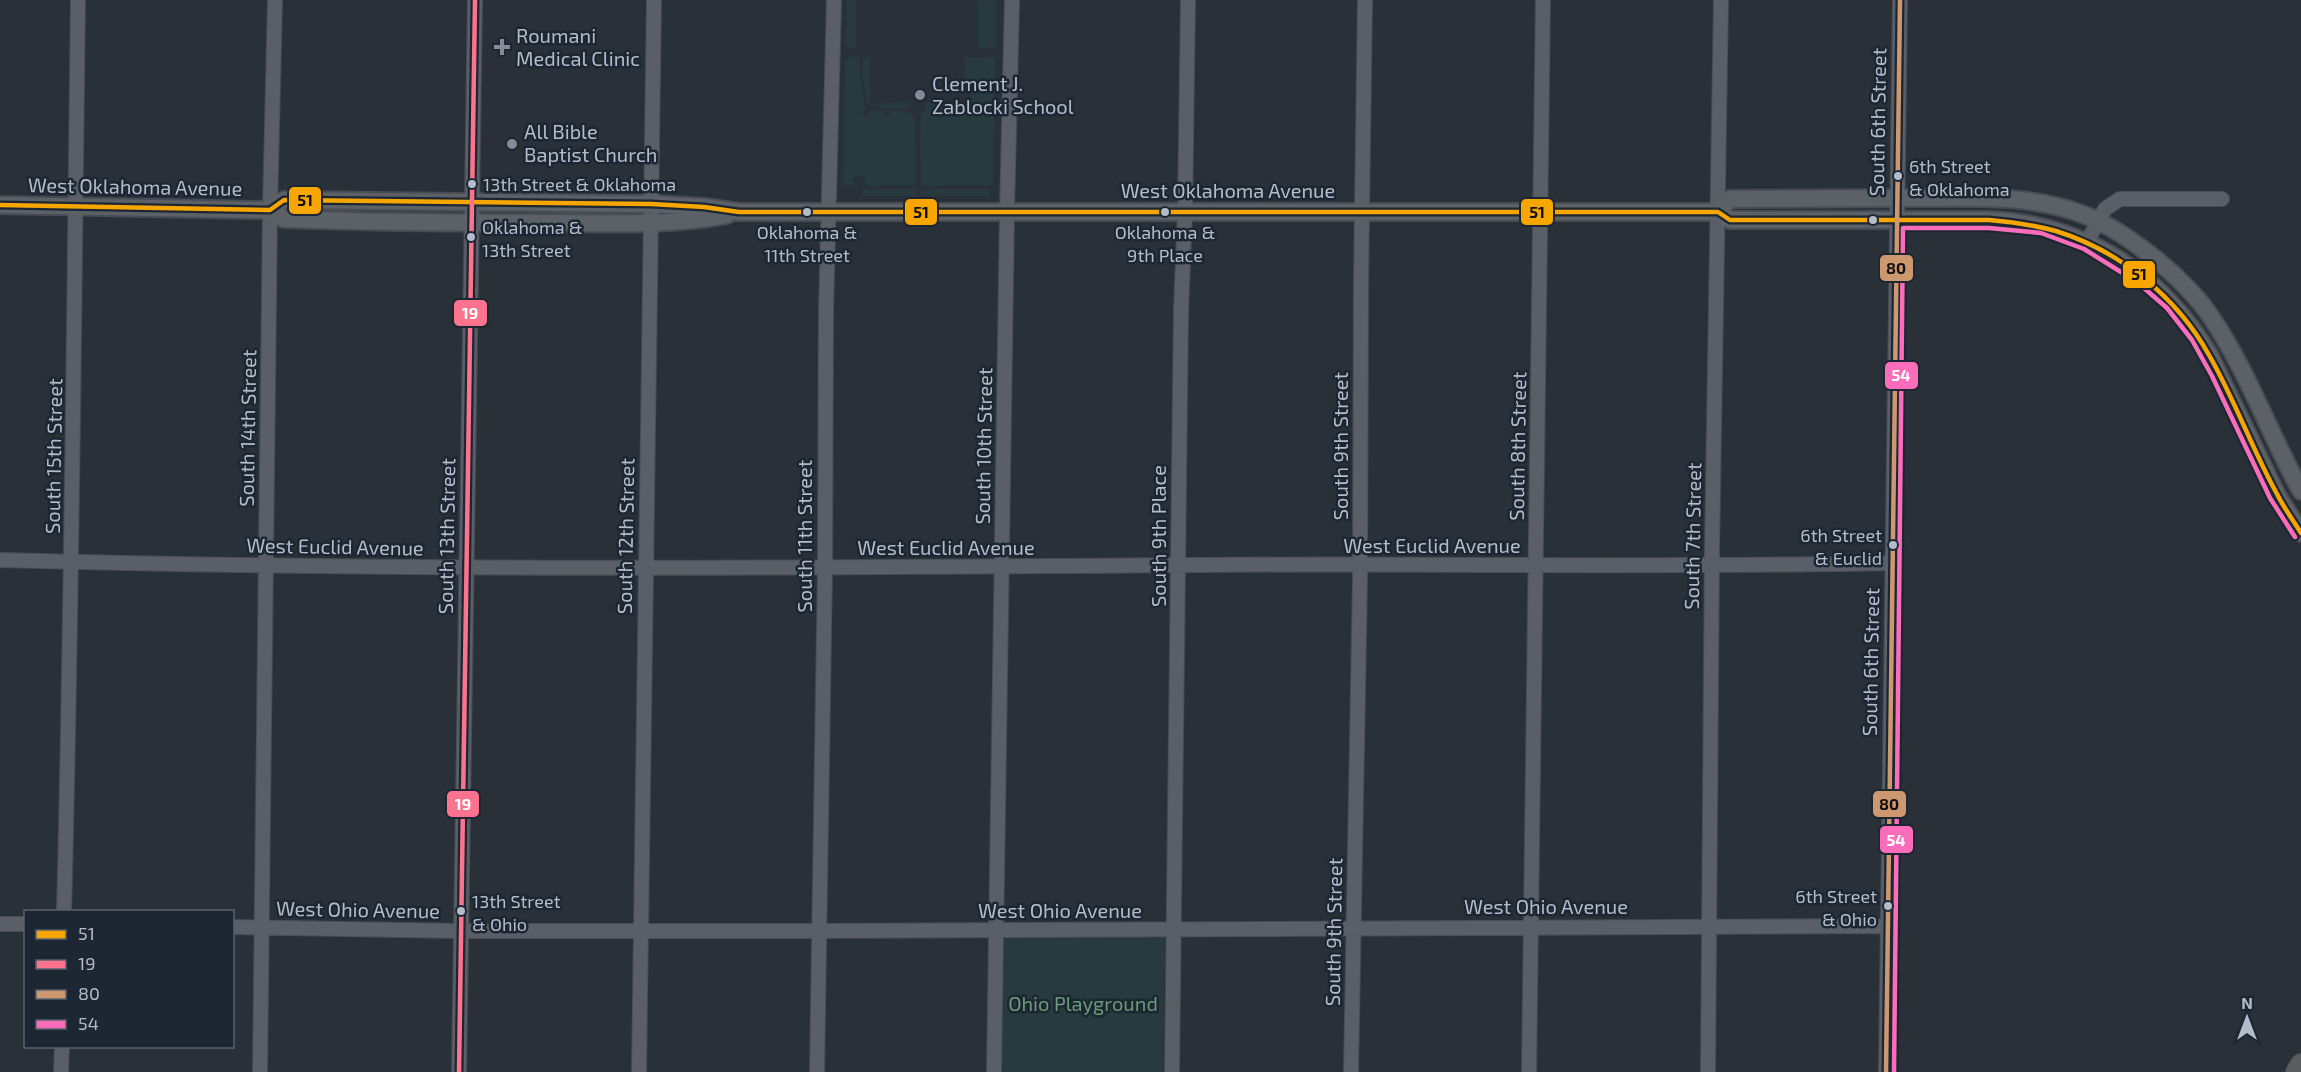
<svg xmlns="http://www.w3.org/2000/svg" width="2301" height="1072" viewBox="0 0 2301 1072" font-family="'Exo 2',sans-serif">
	<rect width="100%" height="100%" fill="#2a3038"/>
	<path fill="#273a3e" d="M 847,0 L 856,0 L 856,49 L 850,48 L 846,44 Z
		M 996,0 L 996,46 L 993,48 L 981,48 L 978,46 L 978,1 Z
		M 850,57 L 859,57 L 861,83 L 866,110 L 863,110 L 863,117 L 869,117 L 869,111 L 884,110 L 884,116 L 890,116 L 891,110 C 901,112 909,109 915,118 L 916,185 L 866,186 L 865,178 L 857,176 L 853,179 L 853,186 L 843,186 L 845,62 Z
		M 863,57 L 870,58 L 870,104 L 910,102 L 910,106 C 901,111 873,110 867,102 L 862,74 Z
		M 995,57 L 993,185 L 921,186 L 920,118 L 926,107 L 926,102 L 965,104 L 965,101 L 971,97 L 971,88 L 965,85 L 965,58 Z
		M 862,189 L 917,189 L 917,196 L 862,196 Z
		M 921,189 L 990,189 L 989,199 L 987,199 L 984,196 L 921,196 Z
		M 1002,937 L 1165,938 L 1163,1072 L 1001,1072 Z"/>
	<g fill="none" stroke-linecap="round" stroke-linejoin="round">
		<defs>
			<path id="minor" d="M 2087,242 L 2105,209 L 2120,199 L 2222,199
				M 0,560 C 399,571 799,568 1198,565 C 1430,563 1661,568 1893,563
				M 64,912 C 72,608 74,304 78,0
				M 0,924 L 26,924
				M 232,927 L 461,931 L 819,931 L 1887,926
				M 61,1072 L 62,1046
				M 260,1072 L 270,210 L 275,0
				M 459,1072 L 475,0
				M 639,1072 L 654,0
				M 817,1072 L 825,568 L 826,310 L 834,0
				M 994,1072 L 1007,212 L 1012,0
				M 1172,1072 L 1181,310 L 1185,212 L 1188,0
				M 1351,1072 L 1360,579 L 1361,282 L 1365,0
				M 1529,1072 L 1543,0
				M 1708,1072 L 1712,550 L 1721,0
				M 1886,1072 L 1900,0"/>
			<path id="major" d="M 0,205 L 258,210 L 270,210 L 284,200 L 651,204 L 704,207 L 739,212 L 1718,212 L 1730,220 L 1989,220 C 2083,224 2160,273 2209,354 L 2277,495 L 2301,533
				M 270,210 L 284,219 C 374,222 464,223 554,223 C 611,223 671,226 727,215
				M 1718,212 L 1730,199 C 1795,199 1860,198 1925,198 C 1977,198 2032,195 2082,214 C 2125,230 2183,277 2209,314 C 2247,369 2269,433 2301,491"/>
			<path id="highway" d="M 2296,1072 L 2301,1064"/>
		</defs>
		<use href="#minor" stroke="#484c53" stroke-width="16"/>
		<use href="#major" stroke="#484c55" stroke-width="20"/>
		<use href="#highway" stroke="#474c53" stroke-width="22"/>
		<use href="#minor" stroke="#5a5e66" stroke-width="14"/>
		<use href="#major" stroke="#5c6168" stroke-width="16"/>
		<use href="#highway" stroke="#5a5d60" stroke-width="20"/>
		<defs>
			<path id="bus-1" d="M 0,205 L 270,210 L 284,200 L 651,204 L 704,207 L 739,212 L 1718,212 L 1730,220 L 1989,220 C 2012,222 2034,225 2056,231 C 2120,251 2177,297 2209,355 C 2235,400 2252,449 2277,494 C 2284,508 2293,520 2301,533"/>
			<path id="bus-2" d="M 459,1072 L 475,0"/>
			<path id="bus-3" d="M 1886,1072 L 1900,0"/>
			<path id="bus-4" d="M 1894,1072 L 1903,228 L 1989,228 L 2041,233 L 2084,249 L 2137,282 L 2167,308 L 2192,340 L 2212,376 L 2270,498 L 2295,537"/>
		</defs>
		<use href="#bus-1" stroke="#1d2633" stroke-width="9"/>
		<use href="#bus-2" stroke="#1d2633" stroke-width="9"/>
		<use href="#bus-3" stroke="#1d2633" stroke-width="9"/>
		<use href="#bus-4" stroke="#1d2633" stroke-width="9"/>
		<use href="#bus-1" stroke="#f7a600" stroke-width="4.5"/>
		<use href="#bus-2" stroke="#fc738d" stroke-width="4.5"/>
		<use href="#bus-3" stroke="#cd976f" stroke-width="4.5"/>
		<use href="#bus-4" stroke="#fb6dba" stroke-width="4.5"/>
	</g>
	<g fill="#848b96" stroke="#1d2633" stroke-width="2">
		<path d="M499 38h6v6h6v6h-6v6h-6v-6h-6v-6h6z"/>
		<circle cx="920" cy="95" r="6"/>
		<circle cx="512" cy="144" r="6"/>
	</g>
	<g fill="#b4bcc9" stroke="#1d2633" stroke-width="2">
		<circle cx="1898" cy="176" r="5"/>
		<circle cx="472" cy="184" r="5"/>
		<circle cx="807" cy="212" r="5"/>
		<circle cx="1165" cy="212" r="5"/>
		<circle cx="1873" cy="220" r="5"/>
		<circle cx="471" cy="237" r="5"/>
		<circle cx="1893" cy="545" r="5"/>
		<circle cx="1888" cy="906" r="5"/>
		<circle cx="461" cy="911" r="5"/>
	</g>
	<g text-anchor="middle" stroke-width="5" stroke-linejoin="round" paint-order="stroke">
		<g font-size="18" fill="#b4bcc9" stroke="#1d2633" text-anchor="start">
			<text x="1909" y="173">6th Street<tspan x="1909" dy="23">&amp; Oklahoma</tspan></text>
			<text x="483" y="191">13th Street &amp; Oklahoma</text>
			<text x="482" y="234">Oklahoma &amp;<tspan x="482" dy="23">13th Street</tspan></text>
			<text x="807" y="239" text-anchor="middle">Oklahoma &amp;<tspan x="807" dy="23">11th Street</tspan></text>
			<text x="1165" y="239" text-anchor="middle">Oklahoma &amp;<tspan x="1165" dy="23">9th Place</tspan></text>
			<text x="1882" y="542" text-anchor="end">6th Street<tspan x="1882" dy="23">&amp; Euclid</tspan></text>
			<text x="1877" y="903" text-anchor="end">6th Street<tspan x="1877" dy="23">&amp; Ohio</tspan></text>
			<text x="472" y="908">13th Street<tspan x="472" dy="23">&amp; Ohio</tspan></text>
		</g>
		<g font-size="20" fill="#b4bcc9" stroke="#1d2633" text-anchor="start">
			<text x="516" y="43">Roumani<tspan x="516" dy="23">Medical Clinic</tspan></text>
			<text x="932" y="91">Clement J.<tspan x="932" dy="23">Zablocki School</tspan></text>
			<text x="524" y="139">All Bible<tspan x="524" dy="23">Baptist Church</tspan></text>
		</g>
		<g font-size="20" fill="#b4bcc9" stroke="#1d2633">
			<text transform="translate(1878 122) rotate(-89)" y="7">South 6th Street</text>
			<text transform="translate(135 187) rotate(1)" y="7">West Oklahoma Avenue</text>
			<text x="1228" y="198">West Oklahoma Avenue</text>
			<text transform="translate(248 428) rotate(-89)" y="7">South 14th Street</text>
			<text transform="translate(984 446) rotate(-89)" y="7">South 10th Street</text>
			<text transform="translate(1341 446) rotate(-90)" y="7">South 9th Street</text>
			<text transform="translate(1518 446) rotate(-89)" y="7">South 8th Street</text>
			<text transform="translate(54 456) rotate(-89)" y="7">South 15th Street</text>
			<text transform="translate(447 536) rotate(-89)" y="7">South 13th Street</text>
			<text transform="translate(626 536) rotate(-89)" y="7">South 12th Street</text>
			<text transform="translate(805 536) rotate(-90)" y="7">South 11th Street</text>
			<text transform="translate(1159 536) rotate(-90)" y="7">South 9th Place</text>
			<text transform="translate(1693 536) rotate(-89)" y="7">South 7th Street</text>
			<text x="1432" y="553">West Euclid Avenue</text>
			<text transform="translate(335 547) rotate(1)" y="7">West Euclid Avenue</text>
			<text x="946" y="555">West Euclid Avenue</text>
			<text transform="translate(1871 662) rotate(-89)" y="7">South 6th Street</text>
			<text x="1546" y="914">West Ohio Avenue</text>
			<text transform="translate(358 910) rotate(1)" y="7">West Ohio Avenue</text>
			<text x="1060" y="918">West Ohio Avenue</text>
			<text transform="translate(1334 932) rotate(-89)" y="7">South 9th Street</text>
		</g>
		<g font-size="20" fill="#6b9a76" stroke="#1d2633">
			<text x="1083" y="1011">Ohio Playground</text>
		</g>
	</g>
	<g stroke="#1d2633" stroke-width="2">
		<rect x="288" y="186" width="34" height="29" rx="6" fill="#f7a600"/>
		<rect x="904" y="198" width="34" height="28" rx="6" fill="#f7a600"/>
		<rect x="1520" y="198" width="34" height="28" rx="6" fill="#f7a600"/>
		<rect x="1879" y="254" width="35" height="28" rx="6" fill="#cd976f"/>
		<rect x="2122" y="260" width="34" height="29" rx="6" fill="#f7a600"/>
		<rect x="453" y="299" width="35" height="28" rx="6" fill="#fc738d"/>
		<rect x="1884" y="361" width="35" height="29" rx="6" fill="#fb6dba"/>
		<rect x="446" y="790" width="34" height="28" rx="6" fill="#fc738d"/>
		<rect x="1872" y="790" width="35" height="28" rx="6" fill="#cd976f"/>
		<rect x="1879" y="825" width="35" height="29" rx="6" fill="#fb6dba"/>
	</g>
	<g font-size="16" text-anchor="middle" font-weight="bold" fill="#fff">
		<text x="470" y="319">19</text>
		<text x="1901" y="381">54</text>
		<text x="463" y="810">19</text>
		<text x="1896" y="846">54</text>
	</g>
	<g font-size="16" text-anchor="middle" font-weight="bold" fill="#111">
		<text x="305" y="206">51</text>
		<text x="921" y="218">51</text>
		<text x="1537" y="218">51</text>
		<text x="1896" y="274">80</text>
		<text x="2139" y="280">51</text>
		<text x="1889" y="810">80</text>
	</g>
	<rect x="24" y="910" width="210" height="138" fill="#1d2633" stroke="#59626f" stroke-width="1.5"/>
	<rect x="36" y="930" width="30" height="9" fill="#f7a600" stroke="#59626f" stroke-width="1.5"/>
	<text x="78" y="940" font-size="18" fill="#b4bcc9">51</text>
	<rect x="36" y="960" width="30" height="9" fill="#fc738d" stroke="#59626f" stroke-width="1.5"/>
	<text x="78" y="970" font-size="18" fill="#b4bcc9">19</text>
	<rect x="36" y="990" width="30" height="9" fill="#cd976f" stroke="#59626f" stroke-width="1.5"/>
	<text x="78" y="1000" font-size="18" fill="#b4bcc9">80</text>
	<rect x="36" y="1020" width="30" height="9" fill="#fb6dba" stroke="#59626f" stroke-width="1.5"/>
	<text x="78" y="1030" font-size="18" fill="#b4bcc9">54</text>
	<g transform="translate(2247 1018)" stroke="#1d2633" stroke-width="4.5" paint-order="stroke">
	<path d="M0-4.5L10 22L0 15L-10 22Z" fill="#b4bcc9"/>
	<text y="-9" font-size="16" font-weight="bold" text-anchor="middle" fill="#b4bcc9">N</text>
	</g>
</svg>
